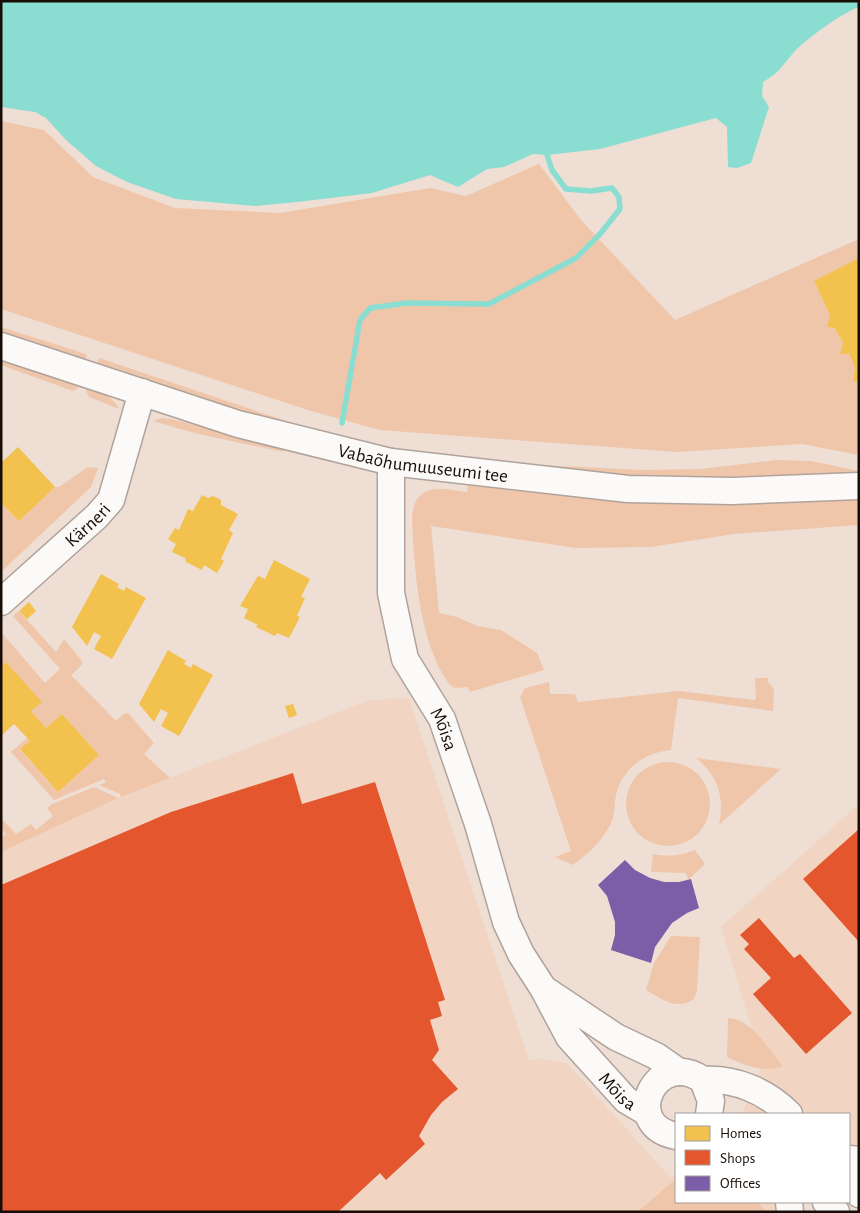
<svg xmlns="http://www.w3.org/2000/svg" width="860" height="1213" viewBox="0 0 860 1213" font-family="'Alegreya Sans',sans-serif">
	<rect width="100%" height="100%" fill="#eeded3"/>
	<path fill="#f1d5c2" d="M 409,698 L 529,1060 L 544,1059 L 567,1063 L 670,1177 L 676,1175 L 676,1202 L 785,1202 L 772,1212 L 1,1212 L 1,851 L 103,804 L 370,700 Z
		M 859,804 L 859,1144 L 849,1152 L 849,1114 L 742,1114 L 763,1065 L 721,927 Z"/>
	<path fill="#f0c6ab" d="M 1,121 L 44,130 L 93,177 L 175,208 L 280,213 L 430,188 L 466,196 L 539,164 L 581,220 L 675,320 L 859,239 L 859,259 L 814,281 L 830,315 L 828,327 L 835,328 L 843,343 L 841,355 L 849,353 L 855,368 L 853,381 L 859,382 L 859,455 L 802,444 L 677,452 L 380,430 L 311,411 L 1,309 Z
		M 1,327 L 80,352 L 87,355 L 86,359 L 1,335 Z
		M 1,358 L 80,384 L 77,389 L 73,391 L 1,365 Z
		M 99,358 L 319,432 L 249,416 L 97,364 Z
		M 88,388 C 101,393 113,396 119,409 L 89,397 L 86,391 Z
		M 162,418 L 171,419 L 284,447 L 283,452 L 198,434 L 153,421 Z
		M 777,460 L 811,461 L 859,471 L 859,476 L 649,480 L 519,464 L 643,470 L 701,469 Z
		M 88,467 L 98,468 L 91,487 L 1,572 L 1,503 L 19,521 L 55,487 L 59,487 Z
		M 468,485 L 536,493 L 638,500 L 859,495 L 859,525 L 734,534 L 651,547 L 576,548 L 431,526 L 439,613 L 457,617 L 477,626 L 501,630 L 537,653 L 544,670 L 470,692 L 468,687 L 455,688 L 450,685 C 419,645 414,568 412,519 C 414,482 439,488 467,492 Z
		M 19,611 L 56,652 L 64,639 L 82,661 L 82,665 L 71,675 L 116,721 L 125,713 L 129,714 L 154,743 L 144,754 L 170,778 L 121,797 L 120,794 L 99,785 L 106,782 L 104,779 L 54,800 L 11,752 L 27,738 L 30,741 L 20,750 L 58,792 L 99,755 L 62,714 L 46,728 L 31,711 L 41,702 L 6,662 L 1,666 L 1,632 L 45,683 L 60,669 L 13,616 Z
		M 755,678 L 768,678 L 768,682 L 774,689 L 773,711 L 678,698 L 671,750 C 643,753 623,768 616,795 C 614,803 615,811 613,818 C 606,838 589,853 573,865 L 555,857 L 571,851 L 520,697 L 525,688 L 549,682 L 550,694 L 575,694 L 578,702 L 679,691 L 754,700 L 756,698 Z
		M 696,758 L 781,769 L 719,825 C 725,797 718,776 696,758 Z
		M626 804a42 42 0 1 1 84 0a42 42 0 1 1-84 0Z
		M 94,787 L 118,798 L 1,852 L 1,838 L 6,834 L 1,829 L 1,818 L 16,834 L 31,824 L 36,830 L 53,816 L 47,808 L 52,804 Z
		M 695,850 L 705,864 L 688,880 L 686,873 L 651,872 L 653,854 C 669,857 680,856 695,850 Z
		M 671,936 L 700,937 L 697,991 L 694,999 C 676,1011 662,999 646,990 L 654,963 Z
		M 728,1018 C 751,1018 769,1050 783,1066 C 763,1073 746,1066 727,1057 Z
		M 676,1179 L 676,1202 L 757,1202 L 766,1212 L 637,1212 Z"/>
	<path fill="#89ddd1" d="M 1,1 L 859,1 L 859,7 C 843,12 805,40 794,52 C 782,66 779,73 763,82 L 762,96 L 769,107 L 751,163 L 737,168 L 728,167 L 727,127 L 716,118 L 600,149 L 547,155 L 533,154 L 504,167 L 487,169 L 458,187 L 430,175 L 372,193 L 297,202 L 255,206 L 176,199 L 127,182 L 96,166 L 66,140 L 46,118 L 35,112 L 1,107 Z"/>
	<path fill="#f2c14e" d="M 859,258 L 859,382 L 853,381 L 855,368 L 849,353 L 840,355 L 843,343 L 835,328 L 827,327 L 830,315 L 814,281 Z
		M 18,447 L 55,487 L 19,521 L 1,503 L 1,463 Z
		M 202,495 L 208,498 L 213,496 L 221,500 L 221,505 L 238,514 L 229,530 L 233,533 L 221,559 L 224,561 L 217,573 L 204,565 L 202,570 L 186,562 L 185,558 L 172,552 L 176,544 L 168,539 L 175,528 L 179,530 L 188,509 L 193,511 Z
		M 274,560 L 310,579 L 301,597 L 305,598 L 297,616 L 300,617 L 289,638 L 277,633 L 275,636 L 256,627 L 258,625 L 244,618 L 248,609 L 240,606 L 258,576 L 265,579 Z
		M 101,574 L 119,584 L 117,587 L 124,591 L 126,587 L 146,598 L 112,659 L 94,649 L 101,636 L 94,632 L 87,646 L 72,627 Z
		M 29,602 L 36,611 L 27,619 L 19,611 Z
		M 168,650 L 186,661 L 184,664 L 191,668 L 193,664 L 213,675 L 179,736 L 161,726 L 168,713 L 161,709 L 154,722 L 139,704 Z
		M 6,662 L 42,702 L 31,711 L 46,728 L 62,714 L 99,755 L 58,792 L 20,749 L 30,741 L 14,724 L 1,736 L 1,666 Z
		M 293,704 L 297,715 L 289,718 L 285,706 Z"/>
	<path fill="#e4572e" d="M 293,773 L 302,804 L 375,782 L 445,1000 L 438,1002 L 442,1016 L 430,1020 L 439,1050 L 432,1060 L 458,1089 L 442,1102 L 431,1115 L 419,1136 L 425,1144 L 386,1180 L 380,1173 L 338,1212 L 1,1212 L 1,885 L 171,812 Z
		M 859,829 L 859,942 L 803,879 Z
		M 759,918 L 794,958 L 800,954 L 852,1013 L 806,1054 L 753,994 L 771,978 L 744,949 L 749,944 L 740,935 Z"/>
	<path fill="#7b5ea7" d="M 625,860 L 635,870 L 650,878 L 664,882 L 679,882 L 691,879 L 699,908 L 687,913 L 672,923 L 655,947 L 651,963 L 611,950 L 615,935 L 615,922 L 607,896 L 598,885 Z"/>
	<g fill="none" stroke-linecap="round" stroke-linejoin="round">
		<path stroke="#89ddd1" stroke-width="5.5" d="M 342,423 L 360,320 L 370,308 L 407,303 L 489,304 L 576,258 L 600,234 L 620,209 L 619,197 L 612,188 L 591,191 L 566,189 L 552,170 L 547,155"/>
		<defs>
			<g id="minor">
				<path id="s1" d="M 1,346 L 238,424 L 391,462 L 628,489 L 732,491 L 859,486"/>
				<path id="s2" d="M 391,462 L 391,593 L 405,659 L 442,719 L 478,824 L 506,922 L 521,954 L 543,988 L 569,1037 L 626,1100 L 648,1113"/>
				<path id="s3" d="M 1,602 L 97,516 L 111,500 L 142,392"/>
				<path d="M 544,989 L 616,1037 L 656,1056 L 679,1072"/>
				<path d="M 703,1080 C 735,1078 766,1091 789,1114"/>
				<path d="M 676,1136 C 619,1125 656,1047 703,1080 L 711,1101 L 709,1114"/>
				<path d="M 849,1159 L 859,1160"/>
				<path d="M 849,1181 L 859,1194"/>
				<path d="M 789,1202 L 790,1212"/>
				<path d="M 826,1202 L 836,1212"/>
			</g>
		</defs>
		<use href="#minor" stroke="#b0a39b" stroke-width="29"/>
		<use href="#minor" stroke="#fcfaf8" stroke-width="26"/>
	</g>
	<g text-anchor="middle" stroke-width="5" stroke-linejoin="round" paint-order="stroke">
		<g font-size="19" fill="#170d06" stroke="#fff">
			<text dy="7" stroke="none"><textPath href="#s1" startOffset="439">Vabaõhumuuseumi tee</textPath></text>
			<text dy="7" stroke="none"><textPath href="#s3" startOffset="116">Kärneri</textPath></text>
			<text dy="7" stroke="none"><textPath href="#s2" startOffset="279">Mõisa</textPath></text>
			<text dy="7" stroke="none"><textPath href="#s2" startOffset="686">Mõisa</textPath></text>
		</g>
	</g>
	<rect width="860" height="1213" fill="none" stroke="#170d06" stroke-width="5"/>
	<rect x="675" y="1113" width="175" height="90" fill="#ffffff" stroke="#a29e9b"/>
	<rect x="685" y="1126" width="25" height="15" fill="#f2c14e" stroke="#a29e9b"/>
	<text x="720" y="1138" font-size="15" fill="#170d06">Homes</text>
	<rect x="685" y="1150" width="25" height="15" fill="#e4572e" stroke="#a29e9b"/>
	<text x="720" y="1163" font-size="15" fill="#170d06">Shops</text>
	<rect x="685" y="1176" width="25" height="15" fill="#7b5ea7" stroke="#a29e9b"/>
	<text x="720" y="1188" font-size="15" fill="#170d06">Offices</text>
</svg>
